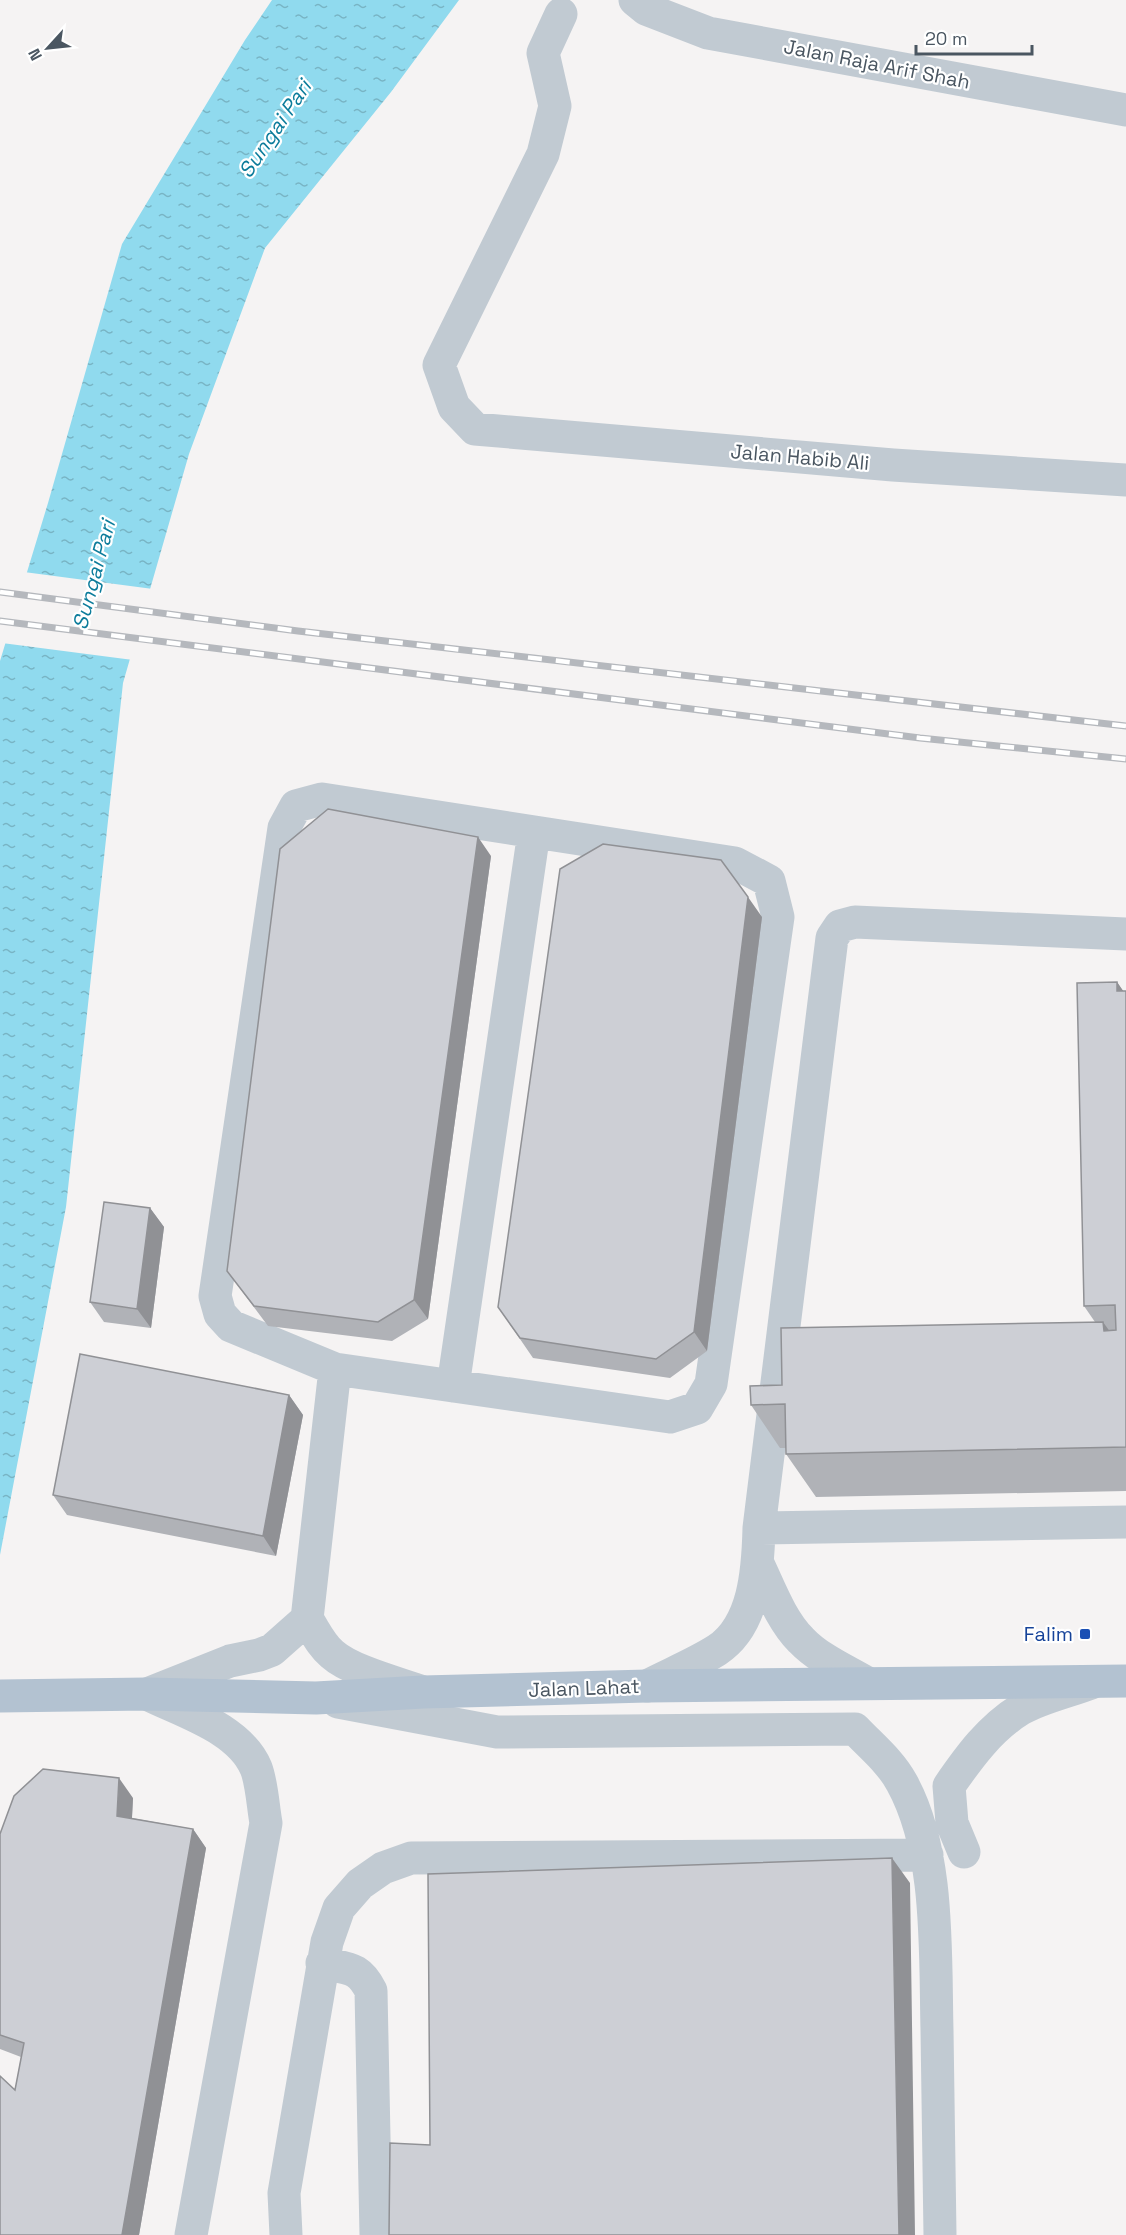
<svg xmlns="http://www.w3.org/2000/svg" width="1126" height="2235" viewBox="0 0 1126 2235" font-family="'Space Grotesk',sans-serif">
	<defs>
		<pattern id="water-ripples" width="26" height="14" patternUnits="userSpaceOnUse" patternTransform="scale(1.5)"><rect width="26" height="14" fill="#90daee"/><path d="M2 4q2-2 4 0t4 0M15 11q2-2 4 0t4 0" fill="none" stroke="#78b4c4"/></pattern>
	</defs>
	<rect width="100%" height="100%" fill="#f5f3f3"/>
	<path fill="url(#water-ripples)" d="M 272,0 L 459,0 L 391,92 L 265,248 L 189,454 L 123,683 L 66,1207 L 0,1555 L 0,661 L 48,503 L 122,244 L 245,40 Z"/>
	<path fill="#f5f3f3" d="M 24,572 L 153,589 L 133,660 L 2,643 Z"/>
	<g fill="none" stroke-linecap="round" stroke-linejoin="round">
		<path stroke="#c1cad2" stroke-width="33" d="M 635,0 L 646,9 L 708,33 L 1126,110
			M 561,14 L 543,53 L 555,106 L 543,154 L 439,365 L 454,407 L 475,429 L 893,465 L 1126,480
			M 322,799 L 735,863 L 769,881 L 778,917 L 711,1384 L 697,1408 L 670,1417 L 335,1369 L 231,1326 L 220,1314 L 215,1296 L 284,828 L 296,806 Z
			M 1126,934 L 855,922 L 840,926 L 832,938 L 759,1528 L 1126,1522
			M 335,1369 L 307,1619 C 315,1631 321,1645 332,1654 C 351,1671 398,1683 423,1692
			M 453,1386 L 534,832
			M 758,1564 C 770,1589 781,1620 801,1640 C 819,1659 845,1670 867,1683
			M 647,1686 C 670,1674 695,1664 717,1650 C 755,1625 758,1569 759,1528
			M 147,1694 C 183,1712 239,1728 256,1768 C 262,1783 263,1807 266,1823 L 191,2235
			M 147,1694 L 230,1661 L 259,1655 L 272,1650 L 307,1619
			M 338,1702 L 497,1732 L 855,1729 C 871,1746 891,1762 902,1783 C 940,1852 935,1953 937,2030 C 938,2098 939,2167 940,2235
			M 964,1852 L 952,1823 L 949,1786 C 969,1757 990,1728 1021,1709 C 1040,1698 1070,1691 1091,1683
			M 322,1963 C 348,1969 359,1966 371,1991 L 376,2235
			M 286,2235 L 284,2193 L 327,1942 L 339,1908 L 360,1884 L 383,1868 L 411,1858 L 927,1855"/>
		<path stroke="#b3c2d1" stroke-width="33" d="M 0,1696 L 147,1694 L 316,1698 L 423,1692 L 647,1686 L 1126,1681"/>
		<defs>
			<path id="rail" d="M 0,592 L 298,631 L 1126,726
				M 0,621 L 920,738 L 1126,759"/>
		</defs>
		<use href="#rail" stroke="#b5b8bd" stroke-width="7"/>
		<use href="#rail" stroke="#fff" stroke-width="4.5" stroke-dasharray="14" stroke-linecap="butt"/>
	</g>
	<path fill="#b0b2b7" d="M 491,856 L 428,1319 L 392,1341 L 268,1326 L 227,1271 Z
		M 762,917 L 707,1351 L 670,1378 L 533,1358 L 498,1307 Z
		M 1117,982 L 1123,991 L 1126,991 L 1126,1491 L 816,1497 L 786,1454 L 786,1448 L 780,1448 L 751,1405 L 782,1385 L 1095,1322 L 1084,1306 Z
		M 150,1208 L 164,1227 L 151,1328 L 104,1322 L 90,1302 Z
		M 289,1395 L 303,1415 L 276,1556 L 67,1515 L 53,1495 Z
		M 133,1798 L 132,1818 L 193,1829 L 206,1848 L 139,2235 L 0,2235 L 15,2090 L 21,2057 L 0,2049 L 0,1834 Z"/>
	<path fill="#909195" d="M 478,837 L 491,856 L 428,1319 L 414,1300 Z
		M 748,897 L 762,917 L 707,1351 L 694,1332 Z
		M 1117,982 L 1126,995 L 1117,991 Z
		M 150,1208 L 164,1227 L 151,1328 L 137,1309 Z
		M 1103,1322 L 1126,1354 L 1104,1331 Z
		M 289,1395 L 303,1415 L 276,1556 L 263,1536 Z
		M 119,1778 L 133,1798 L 131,1835 L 117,1816 Z
		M 193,1829 L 206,1848 L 139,2235 L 122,2235 Z
		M 892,1858 L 910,1883 L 915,2235 L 899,2235 Z"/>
	<path fill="#cdcfd5" stroke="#909195" stroke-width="1.5" d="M 328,809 L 478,837 L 414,1300 L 378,1322 L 254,1306 L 227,1271 L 280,849 Z
		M 603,844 L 721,860 L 748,897 L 694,1332 L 656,1359 L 520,1338 L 498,1307 L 560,869 Z
		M 1117,982 L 1117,991 L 1126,991 L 1126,1447 L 786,1454 L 785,1404 L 751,1405 L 750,1386 L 782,1385 L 781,1328 L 1103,1322 L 1104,1331 L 1116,1330 L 1115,1305 L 1084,1306 L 1077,983 Z
		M 104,1202 L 150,1208 L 137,1309 L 90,1302 Z
		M 80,1354 L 289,1395 L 263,1536 L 53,1495 Z
		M 43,1769 L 119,1778 L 117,1816 L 193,1829 L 122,2235 L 0,2235 L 0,2076 L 15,2090 L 24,2043 L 0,2035 L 0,1834 L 14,1796 Z
		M 892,1858 L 899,2235 L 389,2235 L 390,2143 L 430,2145 L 428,1874 Z"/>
	<rect fill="#1a4fb4" stroke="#fff" stroke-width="2" x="1079" y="1628" width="12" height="12" rx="3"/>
	<g text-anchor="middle" stroke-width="4.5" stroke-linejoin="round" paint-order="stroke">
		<g font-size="20" fill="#4a5661" stroke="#fff">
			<text transform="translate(877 64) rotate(11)" y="7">Jalan Raja Arif Shah</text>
			<text transform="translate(800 457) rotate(5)" y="7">Jalan Habib Ali</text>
			<text transform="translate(584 1688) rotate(-2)" y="7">Jalan Lahat</text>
		</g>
		<g font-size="20" fill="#164399" stroke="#fff" text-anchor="end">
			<text x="1073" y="1641">Falim</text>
		</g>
		<g font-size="21" font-style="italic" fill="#0c7c9b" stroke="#fff">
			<text transform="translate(275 129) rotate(-56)" y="7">Sungai Pari</text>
			<text transform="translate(94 575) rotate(-75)" y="7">Sungai Pari</text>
		</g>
	</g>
	<g transform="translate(48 48) rotate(243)" stroke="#ffffff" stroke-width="4.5" paint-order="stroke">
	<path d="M0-4.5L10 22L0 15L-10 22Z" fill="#4a5661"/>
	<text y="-9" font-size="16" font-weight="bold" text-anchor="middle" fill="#4a5661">N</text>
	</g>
	<path d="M916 45v9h116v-9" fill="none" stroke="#4a5661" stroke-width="3"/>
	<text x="925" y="45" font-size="18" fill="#4a5661" stroke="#ffffff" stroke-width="4.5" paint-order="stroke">20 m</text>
</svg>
